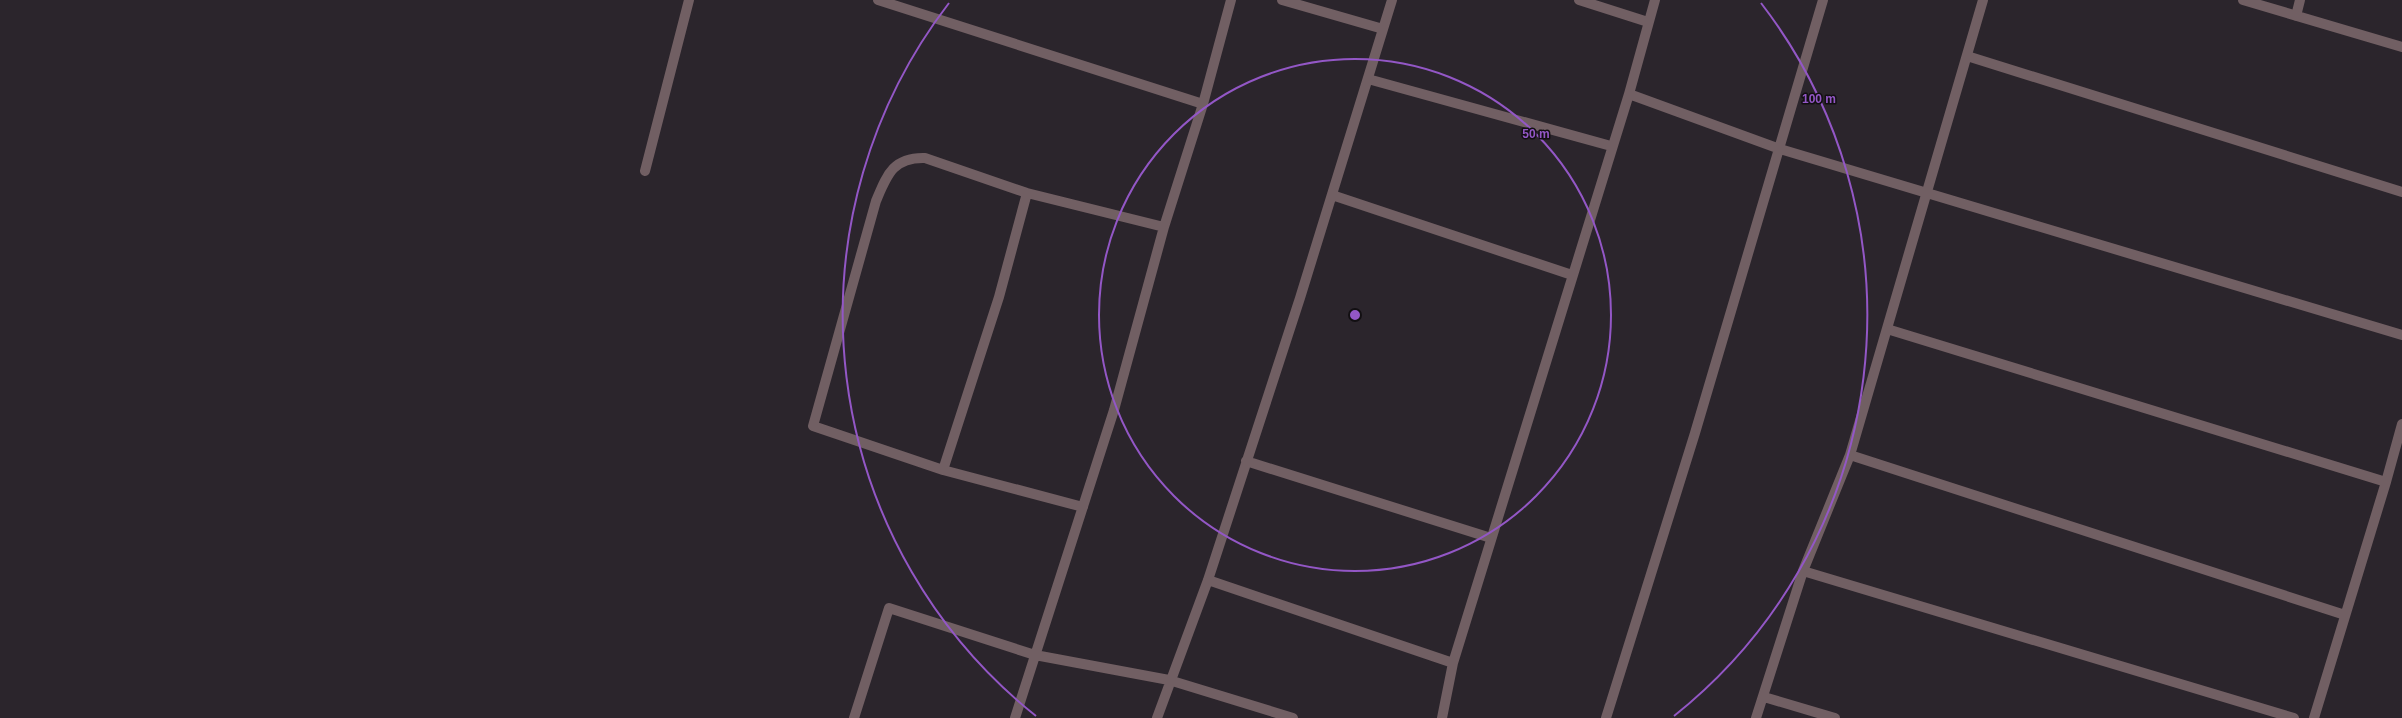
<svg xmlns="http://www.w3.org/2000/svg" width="2402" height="718" viewBox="0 0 2402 718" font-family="Helvetica,sans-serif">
	<rect width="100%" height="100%" fill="#2b252c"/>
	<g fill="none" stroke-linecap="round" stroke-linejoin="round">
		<path stroke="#715f63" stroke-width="10" d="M 878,0 L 1203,104
			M 1282,0 L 1383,29
			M 1579,0 L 1648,22
			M 2243,0 L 2402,47
			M 2296,16 L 2300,0
			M 1967,56 L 2402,192
			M 1368,79 L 1611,146
			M 1629,94 L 1780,149 L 2402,335
			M 645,171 L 689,0
			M 1332,195 L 1572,275
			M 1887,329 L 2386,482
			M 1850,455 L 2345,615
			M 1246,461 L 1491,538
			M 943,470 L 999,297 L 1027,193
			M 1083,507 L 943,470 L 813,426 L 876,201 C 887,175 893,157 925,158 L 1027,193 L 1164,227
			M 1803,571 L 2294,718
			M 1208,580 L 1453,663
			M 1764,697 L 1835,718
			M 854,718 L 889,608 L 1035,655 L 1169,680 L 1293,718
			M 1015,718 L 1114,410 L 1164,227 L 1203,104 L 1231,0
			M 1157,718 L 1208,580 L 1300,298 L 1392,0
			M 1442,718 L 1453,663 L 1629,94 L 1655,0
			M 1606,718 L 1695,433 L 1823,0
			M 1756,718 L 1803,571 L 1850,455 L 1983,0
			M 2314,718 L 2386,482 L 2402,424"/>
	</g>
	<g fill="none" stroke="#9357c6" stroke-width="2">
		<circle cx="1355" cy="315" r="256"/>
		<path d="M1036 716A512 512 0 0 1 949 3M1761 3A512 512 0 0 1 1674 716"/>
	</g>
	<circle cx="1355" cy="315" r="6" fill="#9357c6" stroke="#120f12" stroke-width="2"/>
	<g font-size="12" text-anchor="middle" font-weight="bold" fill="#9357c6" stroke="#120f12" stroke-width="3" stroke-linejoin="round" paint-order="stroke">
		<text x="1819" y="103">100 m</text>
		<text x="1536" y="138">50 m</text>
	</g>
</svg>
